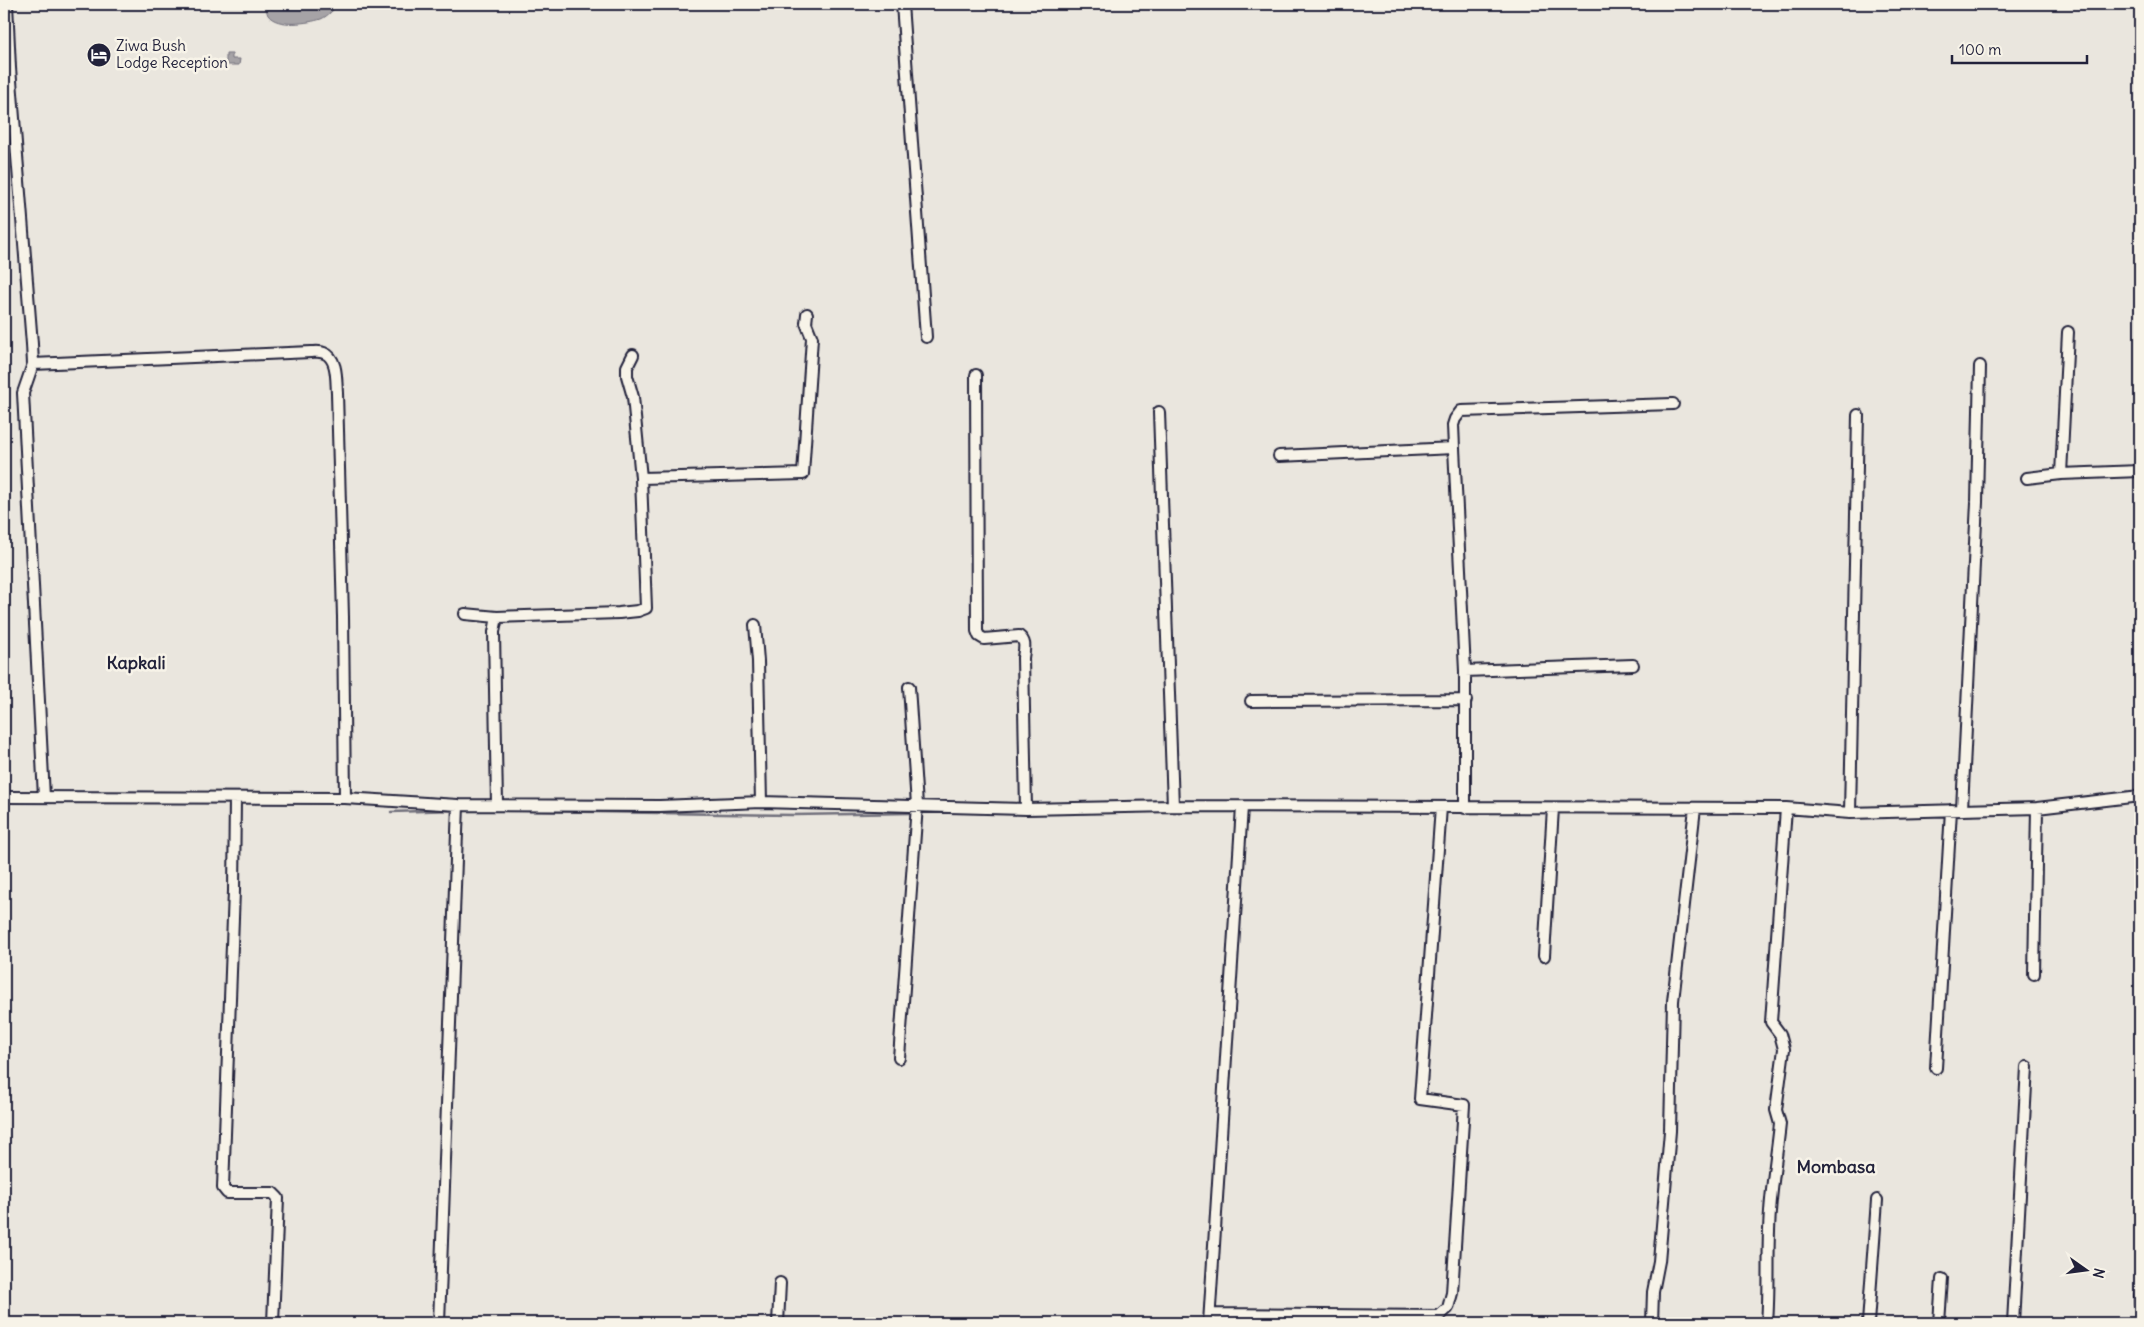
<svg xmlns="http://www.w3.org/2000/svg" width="2144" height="1327" viewBox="0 0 2144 1327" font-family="Delius,sans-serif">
	<rect width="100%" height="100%" fill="#eae6de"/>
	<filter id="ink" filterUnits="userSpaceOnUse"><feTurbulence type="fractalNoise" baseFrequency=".02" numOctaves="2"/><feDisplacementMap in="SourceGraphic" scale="10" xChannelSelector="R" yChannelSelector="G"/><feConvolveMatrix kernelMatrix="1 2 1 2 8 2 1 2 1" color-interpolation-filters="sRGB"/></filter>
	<g filter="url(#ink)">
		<path fill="#a6a3a6" stroke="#716f7b" d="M 267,4 L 339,4 C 334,9 328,16 321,19 C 309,23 277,28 268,15 C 266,12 267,8 267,4 Z
			M 226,54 L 232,54 L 232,59 L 240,59 L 239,65 L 226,65 Z"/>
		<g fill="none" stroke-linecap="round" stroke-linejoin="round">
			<path stroke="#716f7b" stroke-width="2.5" d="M 765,807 L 800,808
				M 461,810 L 794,815 L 911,813
				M 391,812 L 455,810"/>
			<defs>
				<path id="minor" d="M 7,4 L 10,68 L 32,344 L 33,364 L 23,393 L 44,797
					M 902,4 L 926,337
					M 33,364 L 311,352 C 315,352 320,351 324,353 C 338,358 336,381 337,393 L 343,617 L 345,798
					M 976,375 L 977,631 L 979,636 L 984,639 L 1019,636 C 1027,642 1024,649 1023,658 L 1026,809
					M 1159,412 L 1173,806
					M 1279,456 L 1454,448
					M 2061,474 L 2068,332
					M 641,478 L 803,474 L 812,338 L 806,323 L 807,314
					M 2027,478 L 2061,474 L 2140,471
					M 465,614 L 497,617 L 619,613 L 638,611 L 646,608 L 641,478 L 633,397 L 627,376 L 627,367 L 633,355
					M 497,617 L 494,632 L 497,804
					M 755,625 L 758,661 L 761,802
					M 1465,671 L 1633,665
					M 1251,701 L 1466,700
					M 4,797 L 345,798 L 458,805 L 660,806 L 761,802 L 1026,809 L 1173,806 L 1786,808 L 1850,813 L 2037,808 L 2140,796
					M 235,799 L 234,891 L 223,1188 L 227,1193 L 273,1193 L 278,1198 L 273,1323
					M 1465,808 L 1465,671 L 1454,448 L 1453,425 L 1455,419 L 1461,411 L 1673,404
					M 1962,809 L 1977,502 L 1980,366
					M 1850,813 L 1858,415
					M 1544,956 L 1553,808
					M 2034,974 L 2037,808
					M 899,1058 L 917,805 L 909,687
					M 1936,1068 L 1951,810
					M 2140,1294 L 2140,1303
					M 1210,1314 L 1439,1316 L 1448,1308 L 1452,1293 L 1464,1105 L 1420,1099 L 1441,807
					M 439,1323 L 458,805
					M 778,1323 L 780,1283
					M 1209,1323 L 1242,807
					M 1652,1323 L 1653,1292 L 1659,1261 L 1670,1131 L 1673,1001 L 1695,808
					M 1767,1323 C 1770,1286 1767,1249 1770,1212 C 1772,1182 1777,1153 1780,1124 L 1776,1110 L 1784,1049 L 1780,1034 L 1771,1022 L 1786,808
					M 1868,1323 L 1877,1200
					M 1939,1323 L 1942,1279
					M 2013,1323 L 2027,1067"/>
			</defs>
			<use href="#minor" stroke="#22223b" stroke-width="14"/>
			<use href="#minor" stroke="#f7f3e8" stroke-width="10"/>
		</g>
	</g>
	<defs>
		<symbol id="hotel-disc" viewBox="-11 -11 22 22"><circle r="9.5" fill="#22223b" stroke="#f7f3e8"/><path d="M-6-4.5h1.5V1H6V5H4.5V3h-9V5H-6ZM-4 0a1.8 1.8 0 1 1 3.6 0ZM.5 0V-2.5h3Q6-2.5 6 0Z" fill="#fff"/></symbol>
	</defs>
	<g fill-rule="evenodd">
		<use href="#hotel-disc" x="85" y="41" width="28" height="28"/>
	</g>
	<g text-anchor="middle" stroke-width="5" stroke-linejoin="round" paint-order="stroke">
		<g font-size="15" fill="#22223b" stroke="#f7f3e8" text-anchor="start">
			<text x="116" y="51">Ziwa Bush<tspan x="116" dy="17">Lodge Reception</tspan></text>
		</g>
		<g font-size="18" font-weight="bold" fill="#22223b" stroke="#f7f3e8">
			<text x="136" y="669">Kapkali</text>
			<text x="1836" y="1173">Mombasa</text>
		</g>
	</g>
	<rect width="2144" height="1327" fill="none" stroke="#f7f3e8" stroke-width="20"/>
	<rect x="10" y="10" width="2124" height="1307" fill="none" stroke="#22223b" stroke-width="2" filter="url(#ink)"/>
	<g transform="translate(2086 1270) rotate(104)" stroke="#f7f3e8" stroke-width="4" paint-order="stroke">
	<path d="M0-4L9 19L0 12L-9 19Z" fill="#22223b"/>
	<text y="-8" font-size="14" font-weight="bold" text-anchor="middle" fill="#22223b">N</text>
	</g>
	<path d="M1952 55v8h135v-8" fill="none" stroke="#22223b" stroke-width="2.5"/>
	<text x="1959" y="55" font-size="15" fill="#22223b" stroke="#f7f3e8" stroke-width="4" paint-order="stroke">100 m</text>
</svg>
